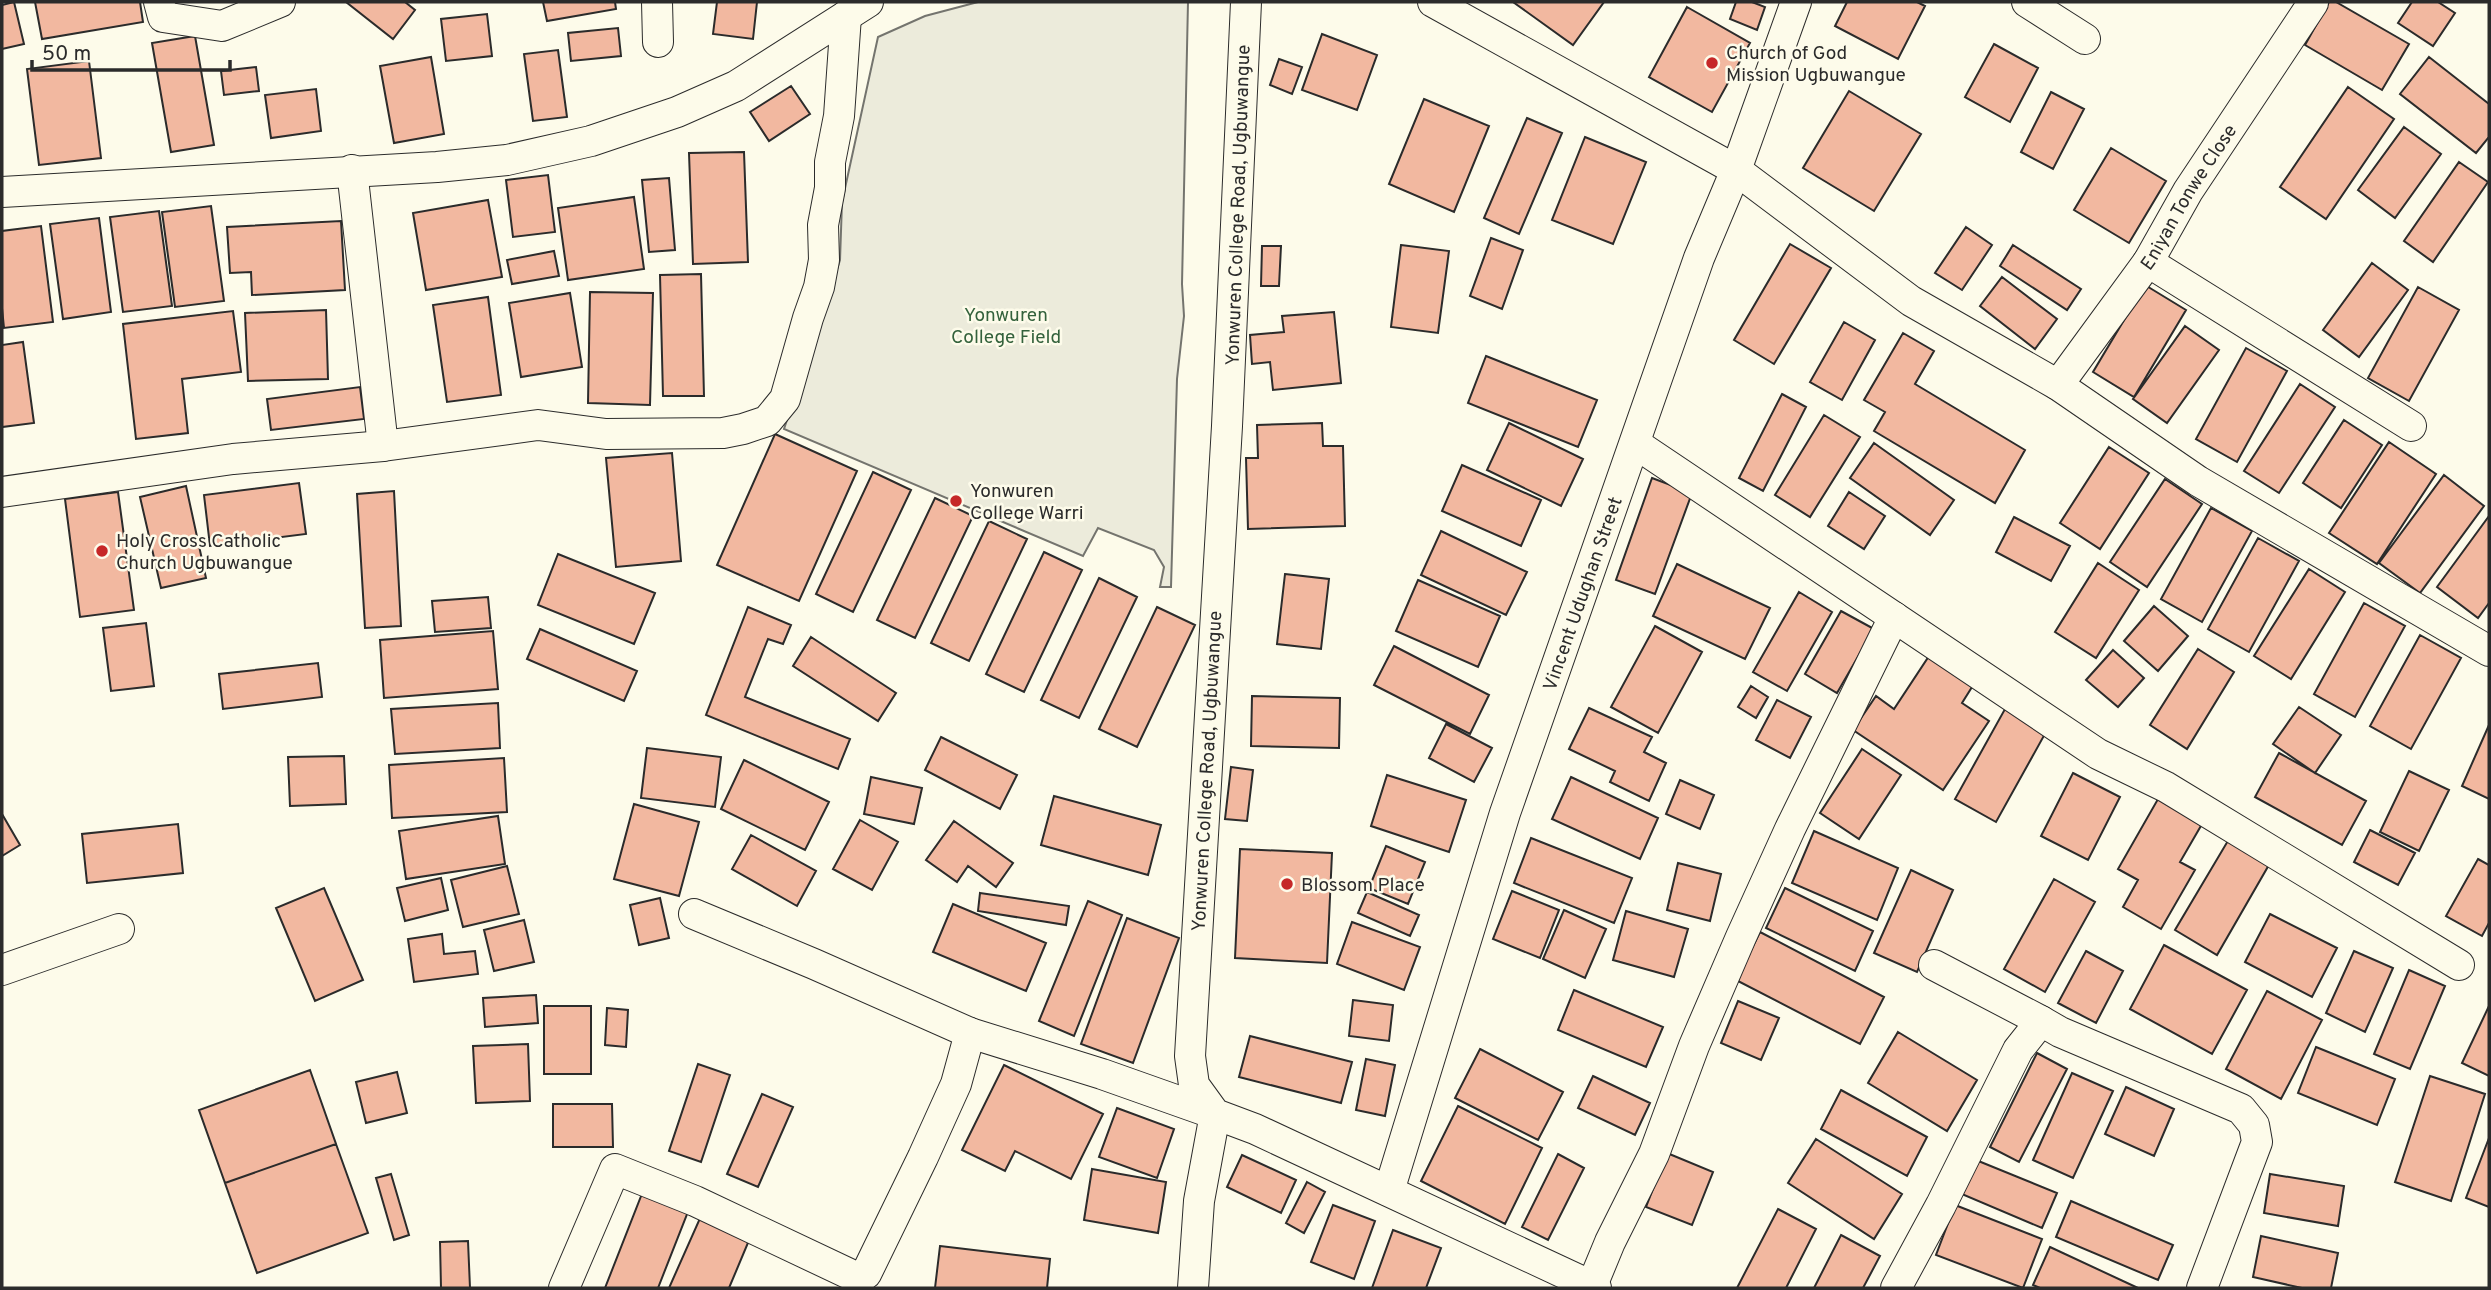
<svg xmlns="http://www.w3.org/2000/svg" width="2491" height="1290" viewBox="0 0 2491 1290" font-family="Overpass,sans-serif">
	<rect width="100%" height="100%" fill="#fdfbea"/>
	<path fill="#ecebdb" stroke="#74746e" stroke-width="2" d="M 978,2 L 1188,2 L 1182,284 L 1184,316 L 1177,379 L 1171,587 L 1160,587 L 1164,567 L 1154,550 L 1098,528 L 1083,556 L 784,429 L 840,260 L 842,202 L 878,37 L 925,16 Z"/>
	<path fill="#f2b8a0" stroke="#2b2b2b" stroke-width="2" d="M 14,2 L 24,44 L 2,49 L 2,5 Z
		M 35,2 L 140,2 L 143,22 L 42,39 Z
		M 346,2 L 405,2 L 415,10 L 393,39 Z
		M 543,2 L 615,2 L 616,9 L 547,21 Z
		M 717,2 L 757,2 L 753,39 L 713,34 Z
		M 1513,2 L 1604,2 L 1573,45 Z
		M 1736,2 L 1752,2 L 1765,7 L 1757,30 L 1730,19 Z
		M 1847,2 L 1917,2 L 1925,6 L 1898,59 L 1835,26 Z
		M 2329,2 L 2336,2 L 2409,44 L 2382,90 L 2305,45 Z
		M 2412,2 L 2438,2 L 2455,13 L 2433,46 L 2398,23 Z
		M 1687,7 L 1750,43 L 1712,112 L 1649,77 Z
		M 487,14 L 492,56 L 446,61 L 441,19 Z
		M 618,28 L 621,56 L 571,61 L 568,33 Z
		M 1322,34 L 1377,55 L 1357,110 L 1302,90 Z
		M 195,36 L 214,145 L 171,152 L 152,43 Z
		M 1994,44 L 2038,68 L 2010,122 L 1965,97 Z
		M 558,50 L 567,117 L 533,121 L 524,54 Z
		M 431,57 L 444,134 L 394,143 L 380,66 Z
		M 2429,57 L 2489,104 L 2489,137 L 2476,153 L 2400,94 Z
		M 1279,59 L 1302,67 L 1292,94 L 1270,85 Z
		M 89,61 L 101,158 L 39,165 L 27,69 Z
		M 256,67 L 259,91 L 224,95 L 221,71 Z
		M 791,86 L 810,114 L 769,141 L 750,112 Z
		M 2348,87 L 2394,119 L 2326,219 L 2280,187 Z
		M 316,89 L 321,131 L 271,138 L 265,95 Z
		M 1849,91 L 1921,134 L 1874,211 L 1803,168 Z
		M 2051,92 L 2084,109 L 2053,169 L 2021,152 Z
		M 1424,99 L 1489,126 L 1454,212 L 1389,184 Z
		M 1527,118 L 1562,133 L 1519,234 L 1484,218 Z
		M 2404,127 L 2441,154 L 2395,218 L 2358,190 Z
		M 1585,137 L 1646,162 L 1613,244 L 1552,220 Z
		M 2111,148 L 2166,181 L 2129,243 L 2074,210 Z
		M 744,152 L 748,262 L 693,264 L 689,153 Z
		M 2459,162 L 2488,182 L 2433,262 L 2404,241 Z
		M 548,175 L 555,232 L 513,237 L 506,180 Z
		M 669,178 L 675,250 L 649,252 L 642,180 Z
		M 634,197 L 644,269 L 568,280 L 558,208 Z
		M 488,200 L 502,277 L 426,290 L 413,213 Z
		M 211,206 L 224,301 L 175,307 L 162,212 Z
		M 159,211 L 172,306 L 123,312 L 110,217 Z
		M 99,218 L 111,312 L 63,319 L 50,224 Z
		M 341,221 L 345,290 L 252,295 L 251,272 L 230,273 L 227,227 Z
		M 41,226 L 53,322 L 4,328 L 2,308 L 2,231 Z
		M 1966,227 L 1992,245 L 1962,290 L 1935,273 Z
		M 1491,238 L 1523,250 L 1502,309 L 1470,296 Z
		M 1790,244 L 1831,268 L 1774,364 L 1734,340 Z
		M 1401,245 L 1449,251 L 1438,333 L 1391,327 Z
		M 2013,245 L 2081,289 L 2067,310 L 2000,266 Z
		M 1262,246 L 1281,246 L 1279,286 L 1261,286 Z
		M 554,251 L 559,276 L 512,284 L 507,260 Z
		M 2372,263 L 2408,290 L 2359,357 L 2323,330 Z
		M 701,274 L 704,396 L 663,396 L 660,275 Z
		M 2002,277 L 2057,319 L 2035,349 L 1980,306 Z
		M 2145,285 L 2186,310 L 2134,397 L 2093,372 Z
		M 2418,287 L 2459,310 L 2409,401 L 2368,378 Z
		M 590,292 L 653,293 L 650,405 L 588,403 Z
		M 570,293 L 582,367 L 521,377 L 509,303 Z
		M 488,297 L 501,395 L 447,402 L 433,305 Z
		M 326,310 L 328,379 L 248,381 L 245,313 Z
		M 233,311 L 241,372 L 182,379 L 188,433 L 136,439 L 123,324 Z
		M 1334,312 L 1341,383 L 1273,390 L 1270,362 L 1252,364 L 1250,335 L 1284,332 L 1282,316 Z
		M 1844,322 L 1875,340 L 1842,400 L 1810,382 Z
		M 2185,326 L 2219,350 L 2167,423 L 2133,399 Z
		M 1903,333 L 1934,351 L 1915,384 L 2025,450 L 1995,503 L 1874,431 L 1885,412 L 1864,400 Z
		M 23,342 L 34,423 L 2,427 L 2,345 Z
		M 2246,348 L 2287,371 L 2237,462 L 2196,439 Z
		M 1486,356 L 1597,400 L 1578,447 L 1468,403 Z
		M 2300,384 L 2335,407 L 2279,493 L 2244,471 Z
		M 360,387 L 364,419 L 271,430 L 267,399 Z
		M 1782,394 L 1806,407 L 1763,491 L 1739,478 Z
		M 1824,415 L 1860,437 L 1810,517 L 1775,495 Z
		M 2344,420 L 2382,445 L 2341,508 L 2303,483 Z
		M 1322,423 L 1323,446 L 1343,446 L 1345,526 L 1248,529 L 1246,458 L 1258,458 L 1257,425 Z
		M 1509,423 L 1583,459 L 1561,506 L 1487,470 Z
		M 775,434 L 857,471 L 799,601 L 717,565 Z
		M 2389,442 L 2436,474 L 2377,564 L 2329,533 Z
		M 1874,443 L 1954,500 L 1930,535 L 1850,478 Z
		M 2109,447 L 2149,473 L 2100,549 L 2060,523 Z
		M 672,453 L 681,561 L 616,567 L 606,458 Z
		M 1462,465 L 1541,500 L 1521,546 L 1442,511 Z
		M 873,472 L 911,490 L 853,612 L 816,594 Z
		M 2444,475 L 2484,506 L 2420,593 L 2379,563 Z
		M 1652,478 L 1692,493 L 1655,594 L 1616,580 Z
		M 2165,479 L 2202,504 L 2147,587 L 2110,562 Z
		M 299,483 L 306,534 L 210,546 L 204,495 Z
		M 186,486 L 206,578 L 161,588 L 140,497 Z
		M 394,491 L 401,626 L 365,628 L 357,494 Z
		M 118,492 L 134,610 L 80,617 L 65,499 Z
		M 1849,492 L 1885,516 L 1864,549 L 1828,526 Z
		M 935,498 L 973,516 L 915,638 L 877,620 Z
		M 2211,508 L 2252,531 L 2202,622 L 2161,599 Z
		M 2489,516 L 2489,603 L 2478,618 L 2437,587 Z
		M 2014,517 L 2070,546 L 2051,581 L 1996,552 Z
		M 989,521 L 1027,539 L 969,661 L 931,643 Z
		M 1441,531 L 1527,572 L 1506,615 L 1421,575 Z
		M 2258,538 L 2299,561 L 2249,652 L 2208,629 Z
		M 1044,552 L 1082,570 L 1024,692 L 986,674 Z
		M 558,554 L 655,593 L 634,644 L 538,605 Z
		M 2098,563 L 2139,590 L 2096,658 L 2055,632 Z
		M 1677,564 L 1770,608 L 1745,659 L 1653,616 Z
		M 2309,569 L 2345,592 L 2291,679 L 2254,656 Z
		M 1285,574 L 1329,579 L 1321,649 L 1277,644 Z
		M 1099,578 L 1137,597 L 1079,718 L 1041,700 Z
		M 1418,580 L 1500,616 L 1478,667 L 1396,631 Z
		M 1799,592 L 1832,612 L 1787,691 L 1753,672 Z
		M 488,597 L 491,628 L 435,632 L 432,601 Z
		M 2364,603 L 2405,626 L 2355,717 L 2314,694 Z
		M 2154,606 L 2188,636 L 2158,671 L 2124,641 Z
		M 748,607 L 791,625 L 783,644 L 768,639 L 745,697 L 850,739 L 838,769 L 706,715 Z
		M 1157,607 L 1195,625 L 1137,747 L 1099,729 Z
		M 1841,611 L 1874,629 L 1837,693 L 1805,674 Z
		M 146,623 L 154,686 L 111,691 L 103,628 Z
		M 1655,626 L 1702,652 L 1658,733 L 1611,707 Z
		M 540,629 L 637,671 L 624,701 L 527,659 Z
		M 493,631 L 498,689 L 384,698 L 380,640 Z
		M 2420,635 L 2461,658 L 2411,749 L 2370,726 Z
		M 811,637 L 896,693 L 878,721 L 793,666 Z
		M 1394,646 L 1489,695 L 1470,734 L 1374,685 Z
		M 2198,649 L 2234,672 L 2187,749 L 2150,725 Z
		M 1933,650 L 1977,679 L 1962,703 L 1989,721 L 1943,790 L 1853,730 L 1876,696 L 1894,709 Z
		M 2113,650 L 2144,678 L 2118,707 L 2086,680 Z
		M 318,663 L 322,697 L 223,709 L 219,674 Z
		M 1751,686 L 1768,697 L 1756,718 L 1738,707 Z
		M 1252,696 L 1340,698 L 1339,748 L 1251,746 Z
		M 1777,700 L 1811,717 L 1790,758 L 1756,740 Z
		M 498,703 L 500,748 L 395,754 L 391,709 Z
		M 2299,707 L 2341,735 L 2315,773 L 2273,744 Z
		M 1589,708 L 1652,737 L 1644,752 L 1666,763 L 1649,801 L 1610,782 L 1615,771 L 1569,749 Z
		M 2005,709 L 2046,732 L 1996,822 L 1955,799 Z
		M 1446,724 L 1492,748 L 1474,782 L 1429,758 Z
		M 2489,725 L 2489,799 L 2462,786 Z
		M 941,737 L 1017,775 L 1000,809 L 925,770 Z
		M 647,748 L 721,757 L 715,807 L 641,798 Z
		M 1862,749 L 1901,775 L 1859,839 L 1820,813 Z
		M 2279,753 L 2366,801 L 2342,845 L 2255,797 Z
		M 344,756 L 346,804 L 290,806 L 288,757 Z
		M 504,758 L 507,812 L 392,818 L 389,765 Z
		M 744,760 L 829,802 L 805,850 L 721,809 Z
		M 1231,767 L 1253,770 L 1247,821 L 1225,819 Z
		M 2409,771 L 2449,790 L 2419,851 L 2380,832 Z
		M 2073,773 L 2120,797 L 2088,860 L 2041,836 Z
		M 1387,775 L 1466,800 L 1449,852 L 1371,826 Z
		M 871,777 L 922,788 L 914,824 L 864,814 Z
		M 1571,777 L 1658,818 L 1640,859 L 1552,819 Z
		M 1680,780 L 1714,795 L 1700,829 L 1666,814 Z
		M 1054,796 L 1161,825 L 1148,875 L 1041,845 Z
		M 2158,799 L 2202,824 L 2180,862 L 2195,870 L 2161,929 L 2123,907 L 2138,880 L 2118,869 Z
		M 634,804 L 699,822 L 679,896 L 614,879 Z
		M 2,814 L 20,845 L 2,856 Z
		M 498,816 L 505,864 L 406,879 L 399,831 Z
		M 860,820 L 898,842 L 872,890 L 833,869 Z
		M 954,821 L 1013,863 L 996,887 L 968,866 L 957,882 L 926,860 Z
		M 178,824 L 183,873 L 87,883 L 82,834 Z
		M 2370,830 L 2415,853 L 2398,885 L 2354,862 Z
		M 1814,831 L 1898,868 L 1877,920 L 1792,883 Z
		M 751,835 L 816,871 L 797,906 L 732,869 Z
		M 1531,838 L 1632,878 L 1614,923 L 1514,883 Z
		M 2229,839 L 2270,863 L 2217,955 L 2175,930 Z
		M 1386,846 L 1425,862 L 1408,904 L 1369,888 Z
		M 1240,849 L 1332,853 L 1327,963 L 1235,958 Z
		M 2478,859 L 2489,865 L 2489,923 L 2482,936 L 2446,916 Z
		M 1678,863 L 1721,874 L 1710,921 L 1667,910 Z
		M 507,866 L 519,914 L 463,927 L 451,880 Z
		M 1911,870 L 1953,890 L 1917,972 L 1874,953 Z
		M 441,878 L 448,910 L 405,921 L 397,888 Z
		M 2054,879 L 2095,902 L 2045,992 L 2004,969 Z
		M 324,888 L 363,980 L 315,1001 L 276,908 Z
		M 1785,888 L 1873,931 L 1855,971 L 1766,928 Z
		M 1512,891 L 1559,910 L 1540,958 L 1493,939 Z
		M 1367,892 L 1419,915 L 1410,936 L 1358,913 Z
		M 980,893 L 1069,906 L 1066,925 L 978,911 Z
		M 660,898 L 669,938 L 639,945 L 630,905 Z
		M 1088,901 L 1122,915 L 1074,1036 L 1039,1021 Z
		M 953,904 L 1046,943 L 1026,991 L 933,952 Z
		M 1564,910 L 1606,929 L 1585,978 L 1543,959 Z
		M 1626,911 L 1688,929 L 1674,977 L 1613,960 Z
		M 2270,914 L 2337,948 L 2312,997 L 2245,962 Z
		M 1127,918 L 1179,938 L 1133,1063 L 1081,1044 Z
		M 524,920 L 534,962 L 494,971 L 484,930 Z
		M 1352,922 L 1420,947 L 1404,990 L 1337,964 Z
		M 1760,932 L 1884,997 L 1860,1044 L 1736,980 Z
		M 442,934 L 444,954 L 475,951 L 478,974 L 414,982 L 408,939 Z
		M 2164,945 L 2247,990 L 2212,1054 L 2130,1009 Z
		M 2086,951 L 2123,971 L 2096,1023 L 2058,1003 Z
		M 2354,951 L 2393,968 L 2365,1032 L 2326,1013 Z
		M 2409,970 L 2445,986 L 2410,1069 L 2374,1054 Z
		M 1574,990 L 1663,1027 L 1646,1067 L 1558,1030 Z
		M 2267,991 L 2322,1020 L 2281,1099 L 2226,1069 Z
		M 536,995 L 538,1023 L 485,1027 L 483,998 Z
		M 1353,1000 L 1393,1005 L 1389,1041 L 1349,1036 Z
		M 1738,1001 L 1779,1018 L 1761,1060 L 1721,1043 Z
		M 544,1006 L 591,1006 L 591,1074 L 544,1074 Z
		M 2489,1006 L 2489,1076 L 2462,1063 Z
		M 607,1008 L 628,1010 L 626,1047 L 605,1045 Z
		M 1898,1032 L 1977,1080 L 1947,1131 L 1868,1083 Z
		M 1250,1036 L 1352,1062 L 1341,1103 L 1239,1077 Z
		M 528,1044 L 530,1101 L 476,1103 L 473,1046 Z
		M 2316,1047 L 2395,1079 L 2377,1125 L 2298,1093 Z
		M 1480,1049 L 1563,1092 L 1538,1140 L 1455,1098 Z
		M 2037,1053 L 2067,1069 L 2019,1162 L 1990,1147 Z
		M 1366,1059 L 1395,1065 L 1385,1116 L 1356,1110 Z
		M 698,1064 L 730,1075 L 701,1162 L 669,1151 Z
		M 1004,1065 L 1103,1114 L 1071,1179 L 1015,1151 L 1005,1171 L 962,1150 Z
		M 310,1070 L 336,1144 L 225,1183 L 199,1110 Z
		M 397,1072 L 407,1113 L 366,1123 L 356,1082 Z
		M 2072,1073 L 2113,1091 L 2073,1178 L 2033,1160 Z
		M 1593,1076 L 1650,1103 L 1635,1135 L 1578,1108 Z
		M 2430,1076 L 2485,1094 L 2451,1201 L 2395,1182 Z
		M 2126,1087 L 2174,1109 L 2154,1156 L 2105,1134 Z
		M 1841,1090 L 1927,1137 L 1907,1176 L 1821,1129 Z
		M 762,1094 L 793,1107 L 758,1187 L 727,1174 Z
		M 553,1104 L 612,1104 L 613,1147 L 553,1147 Z
		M 1458,1106 L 1542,1148 L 1505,1224 L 1421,1181 Z
		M 1117,1108 L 1174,1129 L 1157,1178 L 1099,1157 Z
		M 2489,1138 L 2489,1207 L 2466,1198 Z
		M 1816,1139 L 1902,1194 L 1874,1239 L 1788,1183 Z
		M 336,1144 L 368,1233 L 257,1273 L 225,1183 Z
		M 1667,1153 L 1713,1172 L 1692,1225 L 1646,1207 Z
		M 1558,1154 L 1584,1168 L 1548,1240 L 1522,1227 Z
		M 1242,1155 L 1296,1180 L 1281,1213 L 1227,1187 Z
		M 1971,1158 L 2057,1193 L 2042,1228 L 1957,1192 Z
		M 1092,1169 L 1166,1182 L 1158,1233 L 1084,1220 Z
		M 391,1174 L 409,1235 L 394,1240 L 376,1178 Z
		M 2270,1174 L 2344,1186 L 2338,1226 L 2264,1213 Z
		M 1307,1182 L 1325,1192 L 1304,1233 L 1286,1223 Z
		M 645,1186 L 691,1204 L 658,1288 L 605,1288 Z
		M 2071,1201 L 2173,1245 L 2158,1280 L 2056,1237 Z
		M 1333,1205 L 1375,1221 L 1354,1279 L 1311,1262 Z
		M 1955,1205 L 2042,1239 L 2023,1288 L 1936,1255 Z
		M 1778,1209 L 1816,1229 L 1786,1288 L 1737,1288 Z
		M 701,1216 L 750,1238 L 729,1288 L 669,1288 Z
		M 1393,1230 L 1441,1248 L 1426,1288 L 1372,1288 Z
		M 1841,1235 L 1880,1256 L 1863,1288 L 1814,1288 Z
		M 2261,1236 L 2338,1253 L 2331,1288 L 2302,1288 L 2253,1277 Z
		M 468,1241 L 470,1288 L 441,1288 L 440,1242 Z
		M 940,1246 L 1050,1259 L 1047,1288 L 935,1288 Z
		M 2050,1247 L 2138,1288 L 2040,1288 L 2033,1285 Z"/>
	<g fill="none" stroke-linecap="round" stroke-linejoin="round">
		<defs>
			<g id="minor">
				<path d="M 159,2 L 163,17 L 222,26 L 280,2"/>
				<path d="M 657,2 L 658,42"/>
				<path d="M 1246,2 L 1227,426 L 1190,1056 L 1194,1085 L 1215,1114 L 1255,1129 L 1596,1288"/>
				<path d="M 1433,2 L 1736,170 L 1911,301 L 2058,385 L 2198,481 L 2489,651"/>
				<path d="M 2027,2 L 2085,39"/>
				<path d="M 352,170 L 383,446"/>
				<path d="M 2,192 L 437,167 L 507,160 L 591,141 L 677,112 L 736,86 L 868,2"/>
				<path d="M 2148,262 L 2411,426"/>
				<path id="s1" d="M 2058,385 L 2148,262 L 2188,191 L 2313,3"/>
				<path d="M 1636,444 L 2098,754 L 2166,787 L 2459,965"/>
				<path d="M 2,492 L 233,459 L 383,446 L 538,425 L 606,434 L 723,433 L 743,429 L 767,421 L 785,399 L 808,318 L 819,287 L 824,260 L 823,225 L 830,188 L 830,162 L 839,116 L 846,16"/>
				<path d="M 694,914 L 814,964 L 970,1033 L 1102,1074 L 1215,1114 L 1199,1201 L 1193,1288"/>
				<path d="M 1934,965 L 2041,1021"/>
				<path d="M 2,970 L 119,929"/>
				<path id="s2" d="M 1389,1191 L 1505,813 L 1699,258 L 1736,170 L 1796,2"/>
				<path d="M 564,1288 L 615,1169 L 695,1201 L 858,1278 L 866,1274 L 923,1157 L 956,1084 L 970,1033"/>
				<path d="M 1591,1288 L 1610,1242 L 1654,1154 L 1694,1046 L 1741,937 L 1790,829 L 1894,617"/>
				<path d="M 1896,1288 L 1941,1205 L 2018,1050 L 2041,1021 L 2060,1032 L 2241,1109 L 2254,1125 L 2257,1142 L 2202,1288"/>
			</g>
		</defs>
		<use href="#minor" stroke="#2b2b2b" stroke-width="32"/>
		<use href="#minor" stroke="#fdfbea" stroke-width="30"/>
	</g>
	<g fill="#c62828" stroke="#fdfbea" stroke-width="2.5">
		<circle cx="1712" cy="63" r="7"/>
		<circle cx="956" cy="501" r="7"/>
		<circle cx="102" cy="551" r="7"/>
		<circle cx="1287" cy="884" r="7"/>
	</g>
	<g text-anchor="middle" stroke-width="5" stroke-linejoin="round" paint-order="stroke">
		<g font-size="19" fill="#2b2b2b" stroke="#fdfbea" text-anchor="start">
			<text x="1726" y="59">Church of God<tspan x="1726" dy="22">Mission Ugbuwangue</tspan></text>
			<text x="970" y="497">Yonwuren<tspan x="970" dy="22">College Warri</tspan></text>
			<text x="116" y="547">Holy Cross Catholic<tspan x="116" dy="22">Church Ugbuwangue</tspan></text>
			<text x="1301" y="891">Blossom Place</text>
		</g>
		<g font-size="19" fill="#2b2b2b" stroke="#fdfbea">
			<text dy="7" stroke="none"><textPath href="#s1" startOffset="229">Eniyan Tonwe Close</textPath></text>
			<text transform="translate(1237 205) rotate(-88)" y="7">Yonwuren College Road, Ugbuwangue</text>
			<text dy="7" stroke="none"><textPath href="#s2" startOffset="628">Vincent Udughan Street</textPath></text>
			<text transform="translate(1206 771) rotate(-87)" y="7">Yonwuren College Road, Ugbuwangue</text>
		</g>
		<g font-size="19" fill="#34623c" stroke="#fdfbea">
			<text x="1006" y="321">Yonwuren<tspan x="1006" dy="22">College Field</tspan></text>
		</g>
	</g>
	<rect width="2491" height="1290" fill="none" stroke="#2b2b2b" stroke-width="7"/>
	<path d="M32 60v10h198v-10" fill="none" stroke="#2b2b2b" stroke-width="3.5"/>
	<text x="42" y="60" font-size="21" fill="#2b2b2b" stroke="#fdfbea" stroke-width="5" paint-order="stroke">50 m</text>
</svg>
